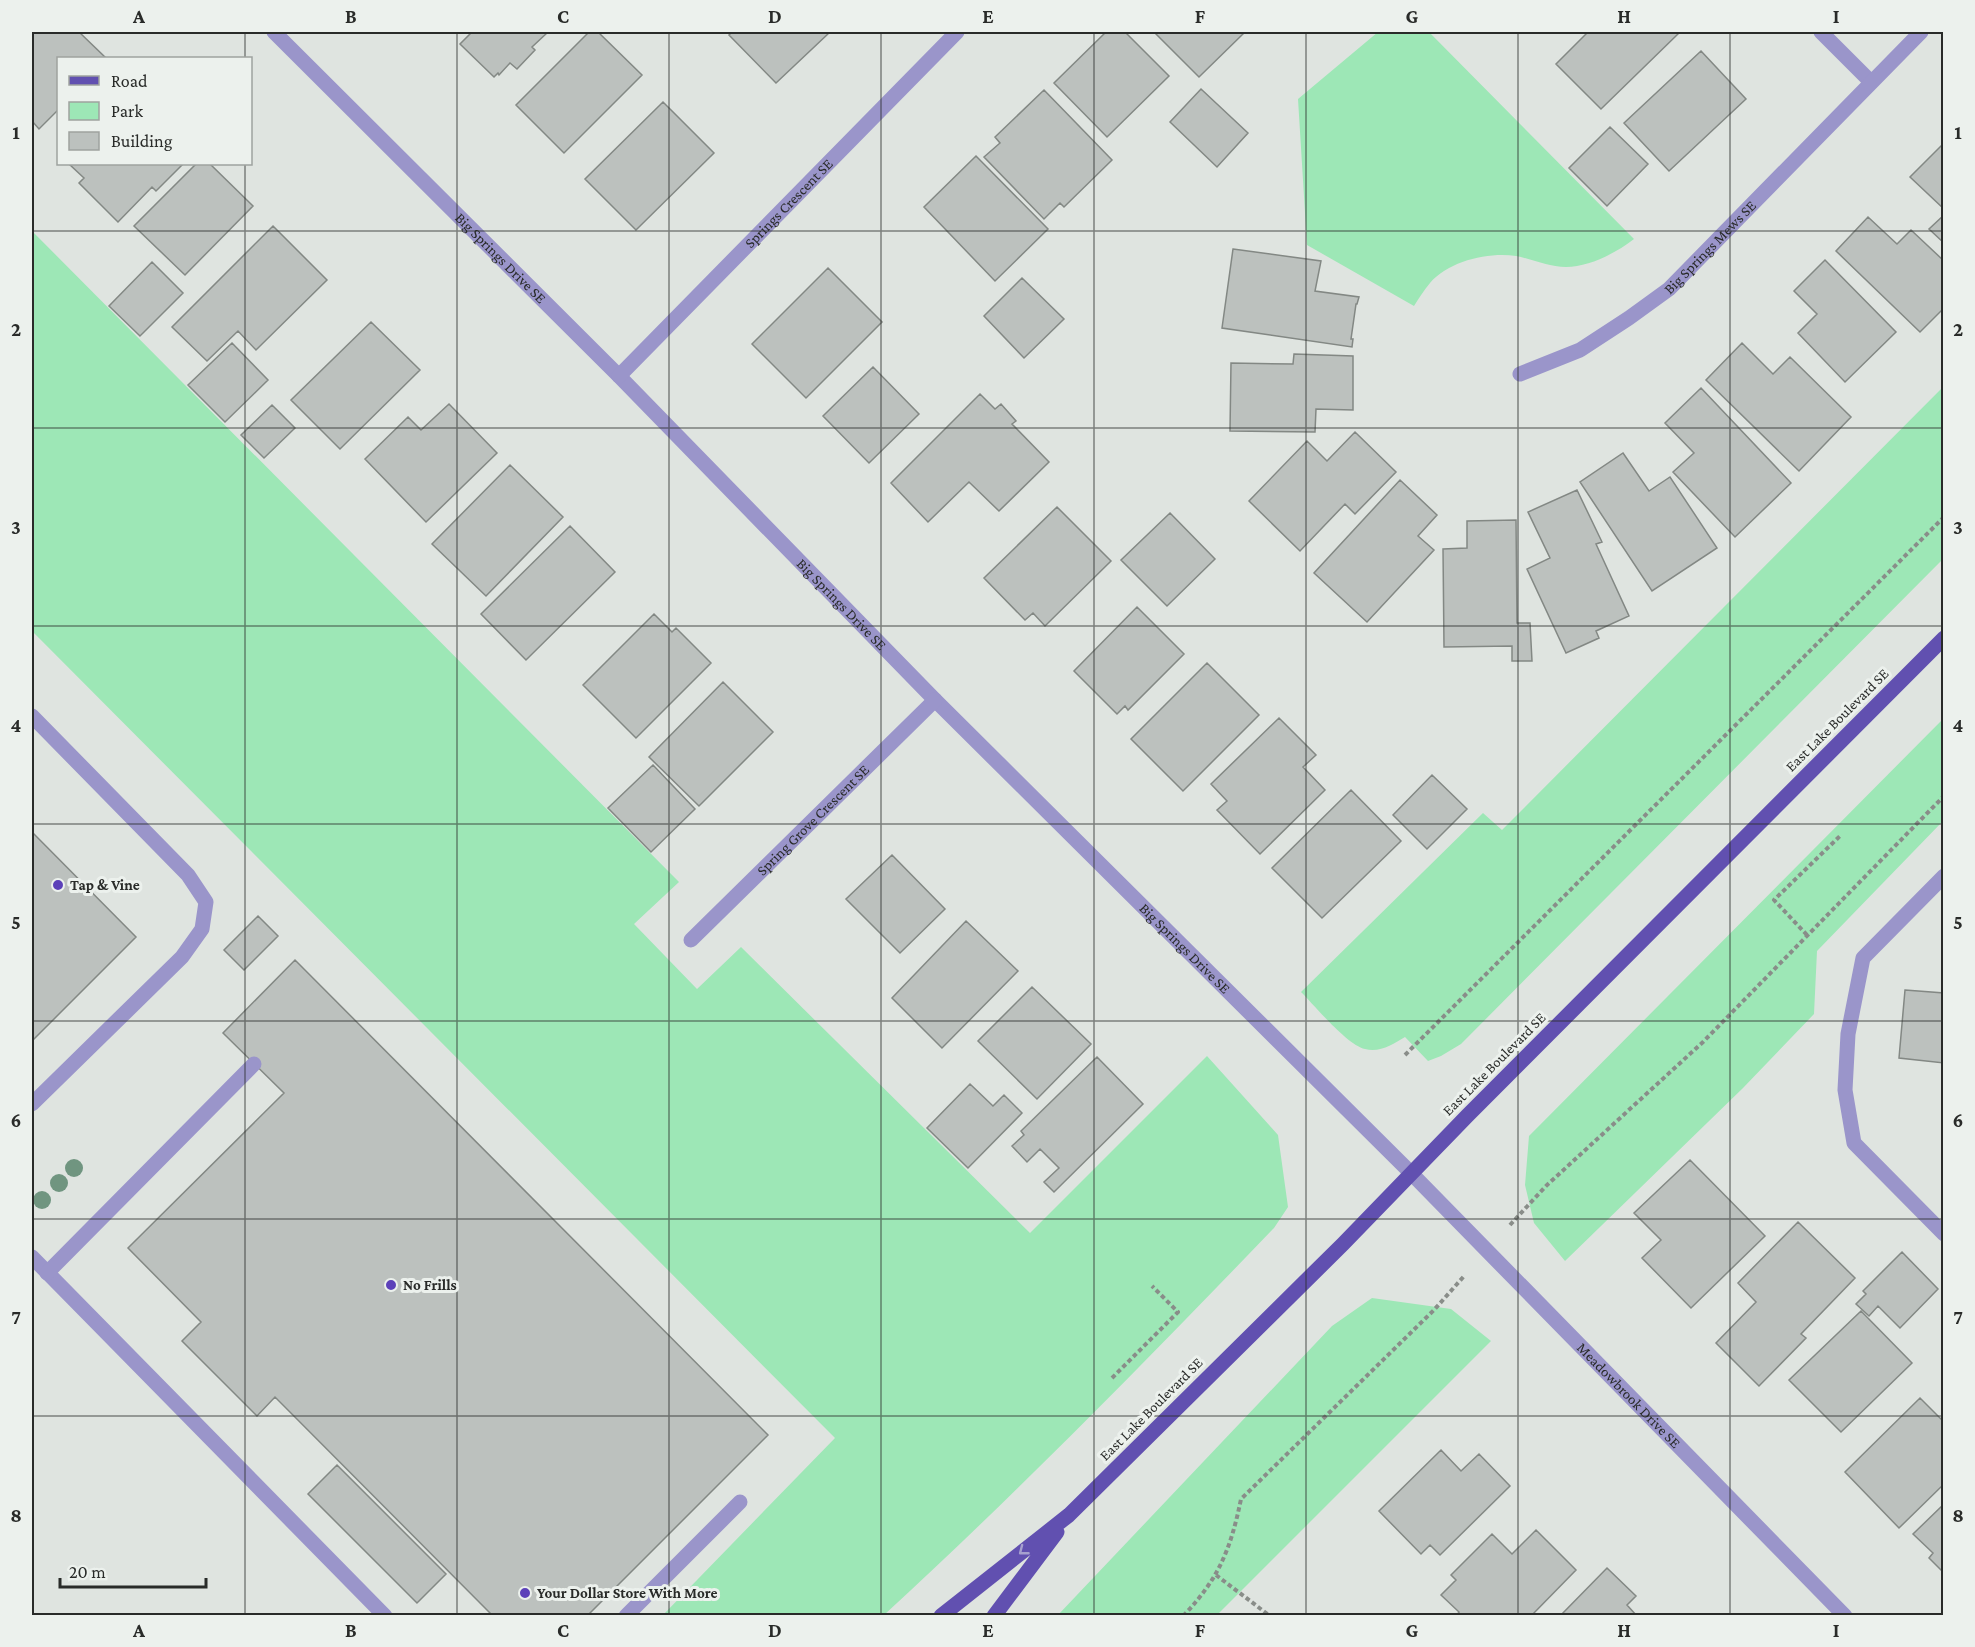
<svg xmlns="http://www.w3.org/2000/svg" width="1975" height="1647" viewBox="0 0 1975 1647" font-family="'Crimson Pro',serif">
	<rect width="100%" height="100%" fill="#dfe4e0"/>
	<path fill="#9de7b6" d="M 1378,32 L 1429,32 L 1634,239 C 1616,253 1589,267 1566,267 C 1549,267 1532,259 1516,256 C 1488,252 1449,261 1430,283 C 1424,290 1419,298 1414,306 L 1307,245 L 1298,99 Z
		M 32,231 L 679,882 L 634,924 L 697,989 L 741,947 L 1030,1233 L 1207,1056 L 1278,1135 L 1288,1207 L 1274,1228 C 1147,1360 1019,1491 884,1615 L 663,1615 L 835,1438 L 32,631 Z
		M 1943,387 L 1943,559 L 1461,1044 L 1441,1056 L 1428,1061 L 1405,1037 C 1393,1044 1380,1053 1365,1049 C 1347,1045 1315,1006 1301,992 L 1483,813 L 1502,830 Z
		M 1943,719 L 1943,821 L 1817,951 L 1814,1014 L 1743,1088 L 1565,1261 L 1534,1223 L 1525,1185 L 1529,1136 Z
		M 1372,1298 L 1451,1309 L 1491,1341 L 1217,1615 L 1058,1615 L 1332,1326 Z"/>
	<path fill="#bcc1be" stroke="#838884" stroke-width="1.5" d="M 33,32 L 79,32 L 106,58 L 58,58 L 58,110 L 39,129 L 32,121 L 32,33 Z
		M 472,32 L 548,32 L 532,47 L 535,50 L 517,69 L 510,63 L 499,75 L 498,73 L 494,77 L 460,44 Z
		M 589,32 L 598,32 L 642,75 L 564,153 L 516,105 Z
		M 732,32 L 830,32 L 776,83 L 729,35 Z
		M 1106,32 L 1125,32 L 1169,76 L 1107,137 L 1054,83 Z
		M 1154,32 L 1245,32 L 1199,77 Z
		M 1588,32 L 1680,32 L 1601,109 L 1556,64 Z
		M 1701,51 L 1746,99 L 1669,171 L 1624,123 Z
		M 1201,89 L 1248,133 L 1217,167 L 1170,122 Z
		M 1044,90 L 1112,160 L 1064,207 L 1060,203 L 1044,219 L 984,157 L 1000,143 L 995,137 Z
		M 663,102 L 714,153 L 636,230 L 585,179 Z
		M 1610,127 L 1648,164 L 1607,206 L 1569,168 Z
		M 1944,143 L 1944,209 L 1910,177 Z
		M 976,156 L 1048,229 L 995,281 L 924,207 Z
		M 69,164 L 183,164 L 156,191 L 152,187 L 118,222 L 79,183 L 84,178 Z
		M 196,164 L 210,164 L 253,206 L 185,275 L 134,226 Z
		M 1944,215 L 1944,243 L 1929,229 Z
		M 1868,217 L 1897,244 L 1911,230 L 1944,261 L 1944,308 L 1920,332 L 1836,251 Z
		M 273,226 L 327,280 L 256,350 L 238,331 L 207,361 L 172,327 Z
		M 1233,249 L 1321,261 L 1315,291 L 1359,297 L 1357,304 L 1356,304 L 1351,339 L 1353,339 L 1352,347 L 1222,328 Z
		M 1825,260 L 1896,332 L 1845,382 L 1798,333 L 1817,314 L 1794,291 Z
		M 152,262 L 183,293 L 140,336 L 109,306 Z
		M 828,268 L 882,322 L 806,398 L 752,344 Z
		M 1022,278 L 1064,319 L 1024,358 L 984,316 Z
		M 371,322 L 420,370 L 340,449 L 291,400 Z
		M 232,343 L 268,380 L 225,422 L 188,385 Z
		M 1742,343 L 1773,374 L 1790,357 L 1851,417 L 1799,471 L 1706,380 Z
		M 1294,354 L 1353,356 L 1353,410 L 1316,409 L 1315,432 L 1230,431 L 1231,363 L 1293,364 Z
		M 873,367 L 919,414 L 869,463 L 823,416 Z
		M 1701,388 L 1791,483 L 1735,537 L 1673,472 L 1694,453 L 1665,423 Z
		M 980,394 L 995,409 L 1001,404 L 1016,421 L 1012,424 L 1049,462 L 999,511 L 969,482 L 928,522 L 891,483 Z
		M 449,404 L 497,453 L 426,522 L 365,459 L 408,417 L 421,430 Z
		M 272,405 L 295,428 L 264,458 L 241,435 Z
		M 1355,432 L 1396,472 L 1355,514 L 1345,504 L 1300,551 L 1249,501 L 1307,441 L 1327,461 Z
		M 1623,453 L 1649,491 L 1670,477 L 1717,548 L 1652,591 L 1580,482 Z
		M 510,465 L 563,517 L 486,596 L 432,544 Z
		M 1400,480 L 1437,515 L 1418,536 L 1434,550 L 1367,622 L 1314,573 Z
		M 1577,490 L 1602,542 L 1596,544 L 1629,616 L 1596,631 L 1599,638 L 1566,653 L 1527,569 L 1550,558 L 1528,512 Z
		M 1057,507 L 1111,561 L 1045,626 L 1033,613 L 1025,620 L 984,578 Z
		M 1170,513 L 1215,559 L 1167,606 L 1121,560 Z
		M 1516,520 L 1517,623 L 1530,623 L 1532,661 L 1512,661 L 1512,646 L 1444,647 L 1443,549 L 1467,548 L 1467,521 Z
		M 570,526 L 615,572 L 526,660 L 481,614 Z
		M 1137,607 L 1184,654 L 1128,710 L 1125,706 L 1117,714 L 1074,671 Z
		M 654,614 L 672,632 L 676,628 L 711,663 L 636,738 L 583,685 Z
		M 1207,663 L 1259,715 L 1183,791 L 1131,739 Z
		M 723,682 L 773,732 L 699,806 L 649,757 Z
		M 1279,718 L 1316,755 L 1303,767 L 1325,790 L 1260,854 L 1217,810 L 1227,801 L 1211,784 Z
		M 653,765 L 695,809 L 651,852 L 608,808 Z
		M 1432,775 L 1467,809 L 1427,849 L 1393,815 Z
		M 1351,790 L 1401,841 L 1322,918 L 1272,868 Z
		M 32,832 L 136,937 L 32,1041 Z
		M 892,855 L 945,909 L 900,953 L 846,899 Z
		M 258,916 L 278,936 L 244,970 L 224,950 Z
		M 966,921 L 1018,971 L 942,1048 L 892,998 Z
		M 295,960 L 768,1435 L 587,1616 L 493,1616 L 275,1397 L 257,1416 L 182,1341 L 201,1322 L 128,1248 L 284,1093 L 223,1033 Z
		M 1032,987 L 1091,1044 L 1037,1099 L 978,1041 Z
		M 1905,990 L 1944,993 L 1944,1063 L 1899,1058 Z
		M 1097,1057 L 1143,1104 L 1054,1192 L 1044,1182 L 1059,1168 L 1040,1149 L 1027,1162 L 1012,1146 L 1024,1135 L 1021,1131 Z
		M 970,1084 L 993,1106 L 1004,1095 L 1022,1113 L 968,1168 L 927,1128 Z
		M 1690,1160 L 1765,1236 L 1691,1308 L 1642,1258 L 1661,1240 L 1634,1213 Z
		M 1798,1222 L 1855,1278 L 1801,1334 L 1806,1338 L 1759,1386 L 1716,1343 L 1756,1302 L 1738,1283 Z
		M 1902,1252 L 1938,1289 L 1900,1328 L 1878,1306 L 1869,1316 L 1856,1304 L 1866,1294 L 1863,1291 Z
		M 1861,1311 L 1912,1363 L 1841,1432 L 1789,1380 Z
		M 1920,1398 L 1944,1422 L 1944,1484 L 1899,1528 L 1845,1472 Z
		M 1441,1450 L 1461,1471 L 1479,1454 L 1510,1486 L 1440,1555 L 1430,1545 L 1421,1554 L 1379,1511 Z
		M 337,1465 L 446,1574 L 417,1603 L 308,1494 Z
		M 1944,1504 L 1944,1573 L 1929,1558 L 1933,1553 L 1913,1534 Z
		M 1536,1530 L 1576,1570 L 1531,1616 L 1456,1616 L 1459,1612 L 1441,1595 L 1456,1580 L 1451,1575 L 1492,1534 L 1512,1554 Z
		M 1607,1568 L 1636,1596 L 1627,1605 L 1637,1616 L 1560,1616 Z"/>
	<g fill="none" stroke-linecap="round" stroke-linejoin="round">
		<path stroke="#898d89" stroke-width="4" stroke-dasharray="4.5 3" stroke-linecap="butt" d="M 1807,935 L 1774,900 L 1841,835
			M 1405,1055 L 1944,517
			M 1510,1225 L 1546,1186 L 1703,1042 L 1944,796
			M 1112,1378 L 1178,1312 L 1152,1286
			M 1216,1575 L 1270,1616
			M 1183,1616 C 1219,1579 1231,1548 1241,1499 L 1434,1310 L 1465,1275"/>
		<g stroke="#9a95ca" stroke-width="15">
			<path id="s1" d="M 274,32 L 619,376 L 935,700 L 1412,1174 L 1845,1616"/>
			<path d="M 1821,32 L 1871,82"/>
			<path id="s2" d="M 1520,374 L 1580,350 L 1629,318 L 1669,289 L 1921,32"/>
			<path id="s3" d="M 619,376 L 957,32"/>
			<path d="M 32,716 L 188,875 L 206,902 L 202,929 L 182,957 L 32,1104"/>
			<path d="M 1944,876 L 1863,958 L 1848,1034 L 1845,1090 L 1854,1143 L 1944,1234"/>
			<path id="s4" d="M 691,940 L 935,700"/>
			<path d="M 32,1257 L 385,1616"/>
			<path d="M 47,1273 L 254,1064"/>
			<path d="M 626,1616 L 740,1502"/>
		</g>
		<path stroke="#6150b0" stroke-width="15" d="M 941,1616 L 1069,1515 L 1343,1244 L 1468,1115 L 1944,638
			M 994,1616 L 1057,1532"/>
	</g>
	<g fill="#709580">
		<circle cx="74" cy="1168" r="9"/>
		<circle cx="59" cy="1183" r="9"/>
		<circle cx="42" cy="1200" r="9"/>
	</g>
	<defs><path id="oneway-chevron" d="M-2-3.5L2.5 0L-2 3.5" fill="none" stroke-width="1.6" stroke-linecap="round" stroke-linejoin="round" transform="scale(1.5)"/></defs>
	<use stroke="#a6a0ce" href="#oneway-chevron" transform="translate(1023 1551) rotate(142)"/>
	<path fill="none" stroke="#292b29" stroke-width="1.5" stroke-opacity="0.55" d="M 245,32 L 245,58M 457,32 L 457,1616M 669,32 L 669,1616M 881,32 L 881,1616M 1094,32 L 1094,1616M 1306,32 L 1306,1616M 1518,32 L 1518,1616M 1730,32 L 1730,1616M 245,164 L 245,1616M 32,231 L 1944,231M 32,428 L 1944,428M 32,626 L 1944,626M 32,824 L 1944,824M 32,1021 L 1944,1021M 32,1219 L 1944,1219M 32,1416 L 1944,1416"/>
	<g fill="#5c41b9" stroke="#ecf1ed" stroke-width="2">
		<circle cx="58" cy="885" r="6"/>
		<circle cx="391" cy="1285" r="6"/>
		<circle cx="525" cy="1593" r="6"/>
	</g>
	<g text-anchor="middle" stroke-width="6" stroke-linejoin="round" paint-order="stroke">
		<g font-size="15" fill="#292b29" stroke="#ecf1ed">
			<text dy="5" stroke="none"><textPath href="#s3" startOffset="242">Springs Crescent SE</textPath></text>
			<text dy="5" stroke="none"><textPath href="#s2" startOffset="231">Big Springs Mews SE</textPath></text>
			<text dy="5" stroke="none"><textPath href="#s1" startOffset="320">Big Springs Drive SE</textPath></text>
			<text dy="5" stroke="none"><textPath href="#s1" startOffset="806">Big Springs Drive SE</textPath></text>
			<text transform="translate(1837 720) rotate(-45)" y="5">East Lake Boulevard SE</text>
			<text dy="5" stroke="none"><textPath href="#s4" startOffset="171">Spring Grove Crescent SE</textPath></text>
			<text dy="5" stroke="none"><textPath href="#s1" startOffset="1292">Big Springs Drive SE</textPath></text>
			<text transform="translate(1494 1064) rotate(-45)" y="5">East Lake Boulevard SE</text>
			<text dy="5" stroke="none"><textPath href="#s1" startOffset="1922">Meadowbrook Drive SE</textPath></text>
			<text transform="translate(1151 1409) rotate(-45)" y="5">East Lake Boulevard SE</text>
		</g>
		<g font-size="15" font-weight="bold" fill="#292b29" stroke="#ecf1ed" text-anchor="start">
			<text x="70" y="890">Tap &amp; Vine</text>
			<text x="403" y="1290">No Frills</text>
			<text x="537" y="1598">Your Dollar Store With More</text>
		</g>
	</g>
	<rect width="1975" height="1647" fill="none" stroke="#ecf1ed" stroke-width="66"/>
	<rect x="57" y="57" width="195" height="108" fill="#ecf1ed" stroke="#9ea29f" stroke-width="1.5"/>
	<rect x="69" y="76" width="30" height="9" fill="#6150b0" stroke="#9ea29f" stroke-width="1.5"/>
	<text x="111" y="87" font-size="18" fill="#292b29">Road</text>
	<rect x="69" y="102" width="30" height="18" fill="#9de7b6" stroke="#9ea29f" stroke-width="1.5"/>
	<text x="111" y="117" font-size="18" fill="#292b29">Park</text>
	<rect x="69" y="132" width="30" height="18" fill="#bcc1be" stroke="#9ea29f" stroke-width="1.5"/>
	<text x="111" y="147" font-size="18" fill="#292b29">Building</text>
	<path d="M60 1578v9h146v-9" fill="none" stroke="#292b29" stroke-width="3"/>
	<text x="69" y="1578" font-size="18" fill="#292b29" stroke="#ecf1ed" stroke-width="4.5" paint-order="stroke">20 m</text>
	<rect x="33" y="33" width="1909" height="1581" fill="none" stroke="#292b29" stroke-width="2"/>
	<g font-size="20" text-anchor="middle" font-weight="bold" fill="#292b29">
		<text x="139" y="23">A</text>
		<text x="351" y="23">B</text>
		<text x="563" y="23">C</text>
		<text x="775" y="23">D</text>
		<text x="988" y="23">E</text>
		<text x="1200" y="23">F</text>
		<text x="1412" y="23">G</text>
		<text x="1624" y="23">H</text>
		<text x="1836" y="23">I</text>
		<text x="16" y="139">1</text>
		<text x="1958" y="139">1</text>
		<text x="16" y="336">2</text>
		<text x="1958" y="336">2</text>
		<text x="16" y="534">3</text>
		<text x="1958" y="534">3</text>
		<text x="16" y="732">4</text>
		<text x="1958" y="732">4</text>
		<text x="16" y="929">5</text>
		<text x="1958" y="929">5</text>
		<text x="16" y="1127">6</text>
		<text x="1958" y="1127">6</text>
		<text x="16" y="1324">7</text>
		<text x="1958" y="1324">7</text>
		<text x="16" y="1522">8</text>
		<text x="1958" y="1522">8</text>
		<text x="139" y="1637">A</text>
		<text x="351" y="1637">B</text>
		<text x="563" y="1637">C</text>
		<text x="775" y="1637">D</text>
		<text x="988" y="1637">E</text>
		<text x="1200" y="1637">F</text>
		<text x="1412" y="1637">G</text>
		<text x="1624" y="1637">H</text>
		<text x="1836" y="1637">I</text>
	</g>
</svg>
